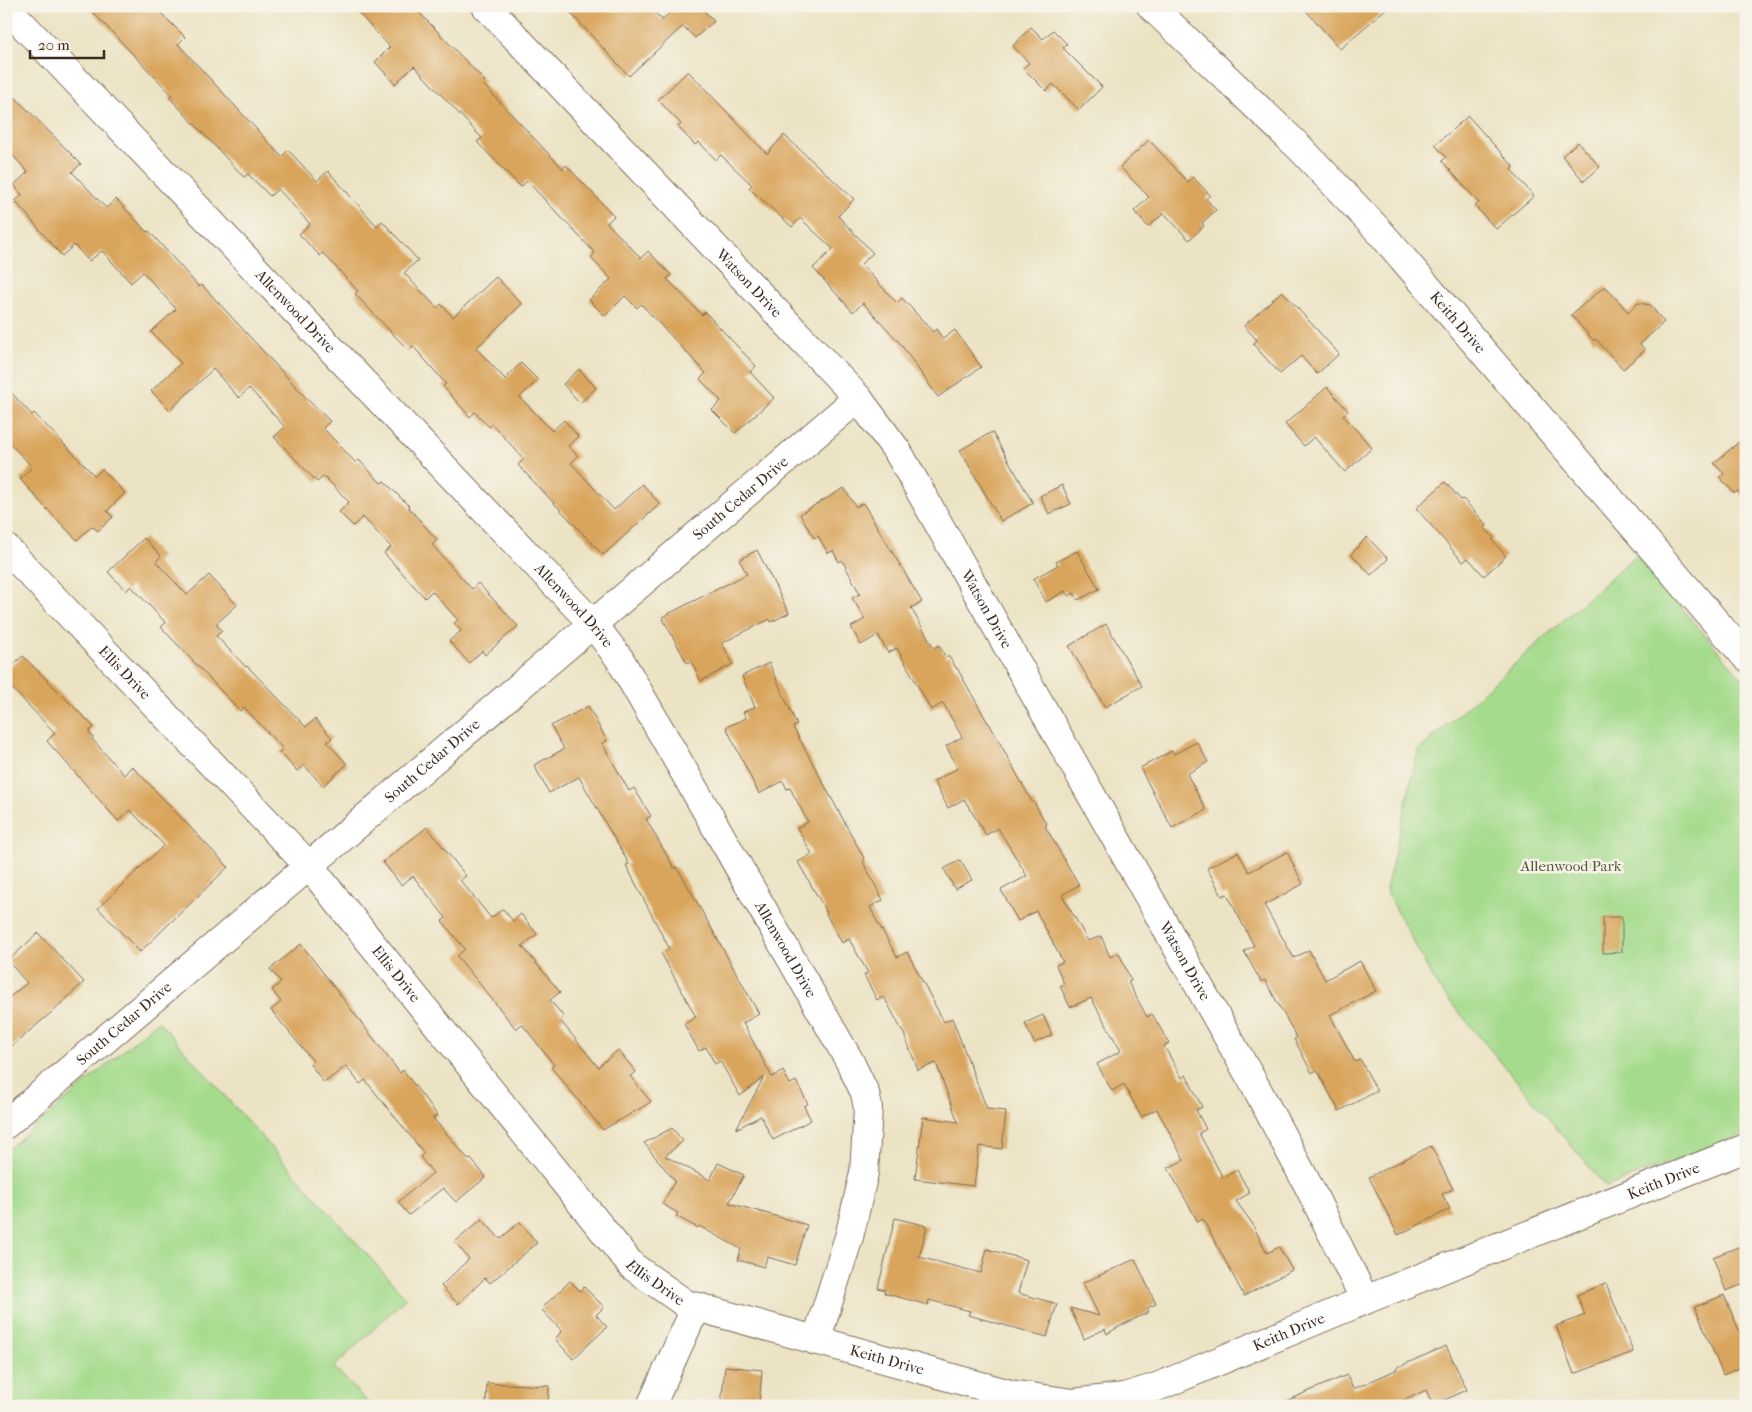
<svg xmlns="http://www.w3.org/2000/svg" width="1752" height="1412" viewBox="0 0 1752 1412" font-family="'IM FELL French Canon',serif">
	<rect width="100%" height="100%" fill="#f7f3e8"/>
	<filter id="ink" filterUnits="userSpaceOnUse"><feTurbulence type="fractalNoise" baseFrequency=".02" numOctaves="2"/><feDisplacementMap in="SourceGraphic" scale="10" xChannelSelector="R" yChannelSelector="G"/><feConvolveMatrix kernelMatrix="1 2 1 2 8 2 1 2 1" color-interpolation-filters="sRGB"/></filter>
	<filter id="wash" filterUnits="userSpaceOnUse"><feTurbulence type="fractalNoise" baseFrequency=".0096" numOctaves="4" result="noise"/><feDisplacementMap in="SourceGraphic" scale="20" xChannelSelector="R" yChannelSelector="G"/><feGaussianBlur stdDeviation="1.12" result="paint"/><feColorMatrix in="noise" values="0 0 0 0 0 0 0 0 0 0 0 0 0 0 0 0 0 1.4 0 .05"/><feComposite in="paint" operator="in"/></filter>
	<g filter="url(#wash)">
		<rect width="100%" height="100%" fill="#ece3c4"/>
		<path fill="#a4db8c" stroke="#708255" d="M 1636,555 L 1746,683 L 1746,1133 L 1606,1187 L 1437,986 L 1386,890 L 1418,751 Z
			M 158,1021 L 406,1298 L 334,1367 L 371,1406 L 6,1406 L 6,1151 Z"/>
		<g id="blocks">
			<path fill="#d9a55c" d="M 87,6 L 154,6 L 185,37 L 178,44 L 282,157 L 288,150 L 317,181 L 328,171 L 377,226 L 382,221 L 418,260 L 404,273 L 437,308 L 441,304 L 453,317 L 496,277 L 522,304 L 476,348 L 505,379 L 521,363 L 538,380 L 520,397 L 552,431 L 564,420 L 578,436 L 568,446 L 578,456 L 571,463 L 614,510 L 642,484 L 660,504 L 603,555 L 518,465 L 524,459 L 492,424 L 489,427 L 475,412 L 470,417 L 443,386 L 446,384 L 413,346 L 409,351 L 355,294 L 358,291 L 323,253 L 320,256 L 299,234 L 310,224 L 278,189 L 270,196 L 248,174 L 244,177 L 169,97 L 172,95 Z
				M 352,6 L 413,6 L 485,81 L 482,83 L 563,169 L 566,165 L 614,216 L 607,223 L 641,258 L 648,251 L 671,275 L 667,279 L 702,315 L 705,312 L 756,366 L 750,372 L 774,398 L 735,433 L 712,410 L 721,401 L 700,379 L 706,373 L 641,304 L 637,308 L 625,296 L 605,316 L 589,300 L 611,279 L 591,258 L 595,253 L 527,181 L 521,187 L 477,142 L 482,138 L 414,66 L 395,84 L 375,62 L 390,47 Z
				M 564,6 L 649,6 L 662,20 L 670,13 L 663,6 L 703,6 L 701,8 L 714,21 L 695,38 L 683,26 L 629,76 Z
				M 1302,6 L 1389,6 L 1340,49 Z
				M 1031,27 L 1043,39 L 1053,30 L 1067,44 L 1063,48 L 1102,87 L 1079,110 L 1053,84 L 1046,91 L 1023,68 L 1029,63 L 1013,46 Z
				M 688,71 L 767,154 L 784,135 L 854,199 L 838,216 L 873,253 L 861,264 L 897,303 L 902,298 L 933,332 L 936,329 L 943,339 L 955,330 L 981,367 L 938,397 L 900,343 L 863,303 L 853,312 L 813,268 L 833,249 L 800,218 L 792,227 L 749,188 L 752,185 L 721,155 L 716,160 L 699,142 L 695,145 L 678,127 L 681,124 L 658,100 Z
				M 6,88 L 81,164 L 72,172 L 106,208 L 116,199 L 147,232 L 149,231 L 199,287 L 202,285 L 310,402 L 330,421 L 323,428 L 356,463 L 359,460 L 381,483 L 384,481 L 409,506 L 408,507 L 437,540 L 432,545 L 472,589 L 478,583 L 518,626 L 485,655 L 482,651 L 469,663 L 449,641 L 461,631 L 454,623 L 458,620 L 432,591 L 425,598 L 384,553 L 391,547 L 363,517 L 353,526 L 339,512 L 349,502 L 324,476 L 317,482 L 274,437 L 285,427 L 249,388 L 239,398 L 213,369 L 170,410 L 151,391 L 181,363 L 151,332 L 176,309 L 143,272 L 131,283 L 102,251 L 89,261 L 74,245 L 62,256 L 15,201 L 22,195 L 14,185 L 28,172 L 6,148 Z
				M 1468,116 L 1514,167 L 1511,170 L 1534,196 L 1496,229 L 1475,206 L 1479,203 L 1442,161 L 1446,157 L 1435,145 Z
				M 1149,140 L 1188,182 L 1193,177 L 1210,195 L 1206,199 L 1216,210 L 1202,223 L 1204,226 L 1189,240 L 1164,213 L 1148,227 L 1134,211 L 1149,197 L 1120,167 Z
				M 1578,142 L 1600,167 L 1584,181 L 1562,156 Z
				M 1605,286 L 1628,312 L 1638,303 L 1650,305 L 1664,322 L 1640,344 L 1645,350 L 1623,369 L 1596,339 L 1594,341 L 1571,315 Z
				M 1282,291 L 1339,354 L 1317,374 L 1301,356 L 1280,374 L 1253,344 L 1257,340 L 1244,326 Z
				M 579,369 L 596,388 L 580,403 L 563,384 Z
				M 6,387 L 32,415 L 34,413 L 95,476 L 102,469 L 125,493 L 107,511 L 113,517 L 98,531 L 92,526 L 77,540 L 46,508 L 20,479 L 32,467 L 6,439 Z
				M 1327,387 L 1348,411 L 1343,415 L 1372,448 L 1345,472 L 1314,437 L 1304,446 L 1285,424 Z
				M 992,432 L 1033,503 L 1001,521 L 960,450 Z
				M 1746,436 L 1746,500 L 1738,491 L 1734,493 L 1720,478 L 1724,474 L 1714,463 Z
				M 1445,482 L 1461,500 L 1463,499 L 1487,525 L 1484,527 L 1494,538 L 1492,540 L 1506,556 L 1484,576 L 1468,558 L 1463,562 L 1416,508 Z
				M 1062,485 L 1071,504 L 1049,514 L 1040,496 Z
				M 844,488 L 856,507 L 863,503 L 922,602 L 911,608 L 934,648 L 939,645 L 946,658 L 949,656 L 956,668 L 957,668 L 988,723 L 989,723 L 1032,802 L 1034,802 L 1047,825 L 1045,826 L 1079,885 L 1062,895 L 1088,941 L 1101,936 L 1110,957 L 1119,953 L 1131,981 L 1128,982 L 1147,1017 L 1152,1014 L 1169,1043 L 1164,1046 L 1182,1078 L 1186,1075 L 1202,1107 L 1196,1110 L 1206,1129 L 1199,1133 L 1223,1178 L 1237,1170 L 1250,1193 L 1236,1201 L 1252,1223 L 1267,1253 L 1279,1247 L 1292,1270 L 1244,1296 L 1203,1219 L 1198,1222 L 1168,1168 L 1184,1160 L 1157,1109 L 1141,1117 L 1124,1084 L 1112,1091 L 1097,1064 L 1121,1051 L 1091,998 L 1070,1007 L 1060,986 L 1064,984 L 1056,965 L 1063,962 L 1036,911 L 1018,921 L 1001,890 L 1027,876 L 998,828 L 986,835 L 964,799 L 948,808 L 934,781 L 958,768 L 946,746 L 962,737 L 943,703 L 931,710 L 897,648 L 888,653 L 878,635 L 861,645 L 851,627 L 865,619 L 852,598 L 860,594 L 842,560 L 839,562 L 833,551 L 828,553 L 818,536 L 814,538 L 800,514 Z
				M 1367,537 L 1388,559 L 1371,575 L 1351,554 Z
				M 144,538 L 161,556 L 156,562 L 187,595 L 209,575 L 237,605 L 216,624 L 222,631 L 216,636 L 246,667 L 247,666 L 306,727 L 315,719 L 332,738 L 327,742 L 347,764 L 323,786 L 304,765 L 297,771 L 279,752 L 283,749 L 244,707 L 240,711 L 161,627 L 166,623 L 131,586 L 126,591 L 108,572 Z
				M 757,550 L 789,613 L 771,622 L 770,619 L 722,643 L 733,664 L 701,681 L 691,661 L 687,663 L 662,617 L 747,574 L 739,560 Z
				M 1077,551 L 1099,589 L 1078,600 L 1074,593 L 1068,596 L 1065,591 L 1046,602 L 1033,579 L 1058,565 L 1056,562 Z
				M 1106,624 L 1142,686 L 1105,707 L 1069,646 Z
				M 23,656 L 94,727 L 89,732 L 93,737 L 92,739 L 124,775 L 132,766 L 228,867 L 140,952 L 98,908 L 164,845 L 130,810 L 118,821 L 47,741 L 55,733 L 6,682 L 6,671 Z
				M 769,663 L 797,725 L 793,727 L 865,860 L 863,862 L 883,900 L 870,907 L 878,923 L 897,957 L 907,952 L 944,1022 L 952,1018 L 987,1109 L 1006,1111 L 1002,1149 L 979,1146 L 974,1186 L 915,1179 L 923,1117 L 958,1122 L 936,1063 L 918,1070 L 904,1034 L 884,997 L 877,1000 L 864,975 L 868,973 L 849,939 L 842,943 L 826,914 L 827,913 L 798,862 L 812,854 L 797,828 L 808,822 L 790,788 L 787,789 L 783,781 L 759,794 L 726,727 L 746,718 L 743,712 L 755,707 L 742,676 Z
				M 588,706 L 607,741 L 602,743 L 629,791 L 634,788 L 651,816 L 646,819 L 674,868 L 676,867 L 684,879 L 759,1014 L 743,1023 L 772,1077 L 783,1071 L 790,1084 L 796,1081 L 808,1104 L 804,1106 L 811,1120 L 773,1140 L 761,1116 L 736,1129 L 764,1077 L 740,1096 L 720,1061 L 715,1064 L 706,1047 L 699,1051 L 684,1024 L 696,1017 L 661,953 L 669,948 L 626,865 L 629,864 L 579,777 L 549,793 L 534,765 L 564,749 L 551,726 Z
				M 1197,742 L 1208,762 L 1187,774 L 1206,810 L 1172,828 L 1140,768 L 1172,751 L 1174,754 Z
				M 427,827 L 466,876 L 460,880 L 491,918 L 503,909 L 513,921 L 521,914 L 537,934 L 522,946 L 560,992 L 550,1000 L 564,1017 L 560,1020 L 598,1067 L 618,1050 L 636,1072 L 630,1076 L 651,1102 L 603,1130 L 551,1067 L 554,1065 L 522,1024 L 516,1029 L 495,1003 L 457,956 L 465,949 L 442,921 L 446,918 L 413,876 L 401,885 L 383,862 Z
				M 1238,852 L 1249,872 L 1287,852 L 1303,884 L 1264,905 L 1294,958 L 1309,950 L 1325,980 L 1360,961 L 1376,991 L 1330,1015 L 1355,1062 L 1360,1059 L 1377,1091 L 1339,1111 L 1317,1070 L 1312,1073 L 1294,1039 L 1297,1038 L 1265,980 L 1261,982 L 1244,951 L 1254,946 L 1227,894 L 1222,896 L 1207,868 Z
				M 960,860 L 972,880 L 955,889 L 944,869 Z
				M 1603,917 L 1622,917 L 1622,952 L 1603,953 Z
				M 38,933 L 84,982 L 52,1012 L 6,1051 L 6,1000 L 27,983 L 8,961 Z
				M 301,944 L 400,1073 L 403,1070 L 437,1115 L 433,1118 L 469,1160 L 471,1159 L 486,1177 L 456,1202 L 443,1188 L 409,1215 L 398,1202 L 433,1173 L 420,1157 L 424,1153 L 365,1080 L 360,1084 L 346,1066 L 324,1083 L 310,1064 L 313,1061 L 271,1010 L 281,1002 L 272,990 L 281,982 L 270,969 Z
				M 1043,1015 L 1052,1035 L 1034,1043 L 1025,1023 Z
				M 672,1128 L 683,1141 L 665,1156 L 710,1180 L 718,1163 L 744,1175 L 729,1203 L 807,1225 L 795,1265 L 767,1257 L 764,1267 L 738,1260 L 741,1249 L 699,1226 L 698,1228 L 676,1216 L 678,1213 L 662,1204 L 675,1181 L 644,1143 Z
				M 1431,1146 L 1453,1189 L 1442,1194 L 1450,1209 L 1398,1235 L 1369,1177 Z
				M 895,1218 L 927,1226 L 919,1257 L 981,1273 L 987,1249 L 1027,1260 L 1018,1293 L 1057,1304 L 1047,1337 L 968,1315 L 970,1311 L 929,1300 L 928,1305 L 884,1293 L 885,1290 L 878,1288 Z
				M 482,1219 L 500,1239 L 520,1222 L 537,1243 L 490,1283 L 485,1278 L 458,1304 L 441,1286 L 469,1259 L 455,1242 Z
				M 1746,1244 L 1746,1283 L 1726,1291 L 1713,1257 Z
				M 1135,1259 L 1156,1304 L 1147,1308 L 1149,1312 L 1120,1326 L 1107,1334 L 1105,1329 L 1084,1339 L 1070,1308 L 1099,1316 L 1083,1283 Z
				M 570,1281 L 580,1291 L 584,1287 L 604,1307 L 596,1315 L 607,1327 L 573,1359 L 555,1339 L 562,1331 L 541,1309 Z
				M 1606,1283 L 1633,1352 L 1574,1374 L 1556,1326 L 1585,1315 L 1577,1295 Z
				M 1724,1295 L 1746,1347 L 1746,1365 L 1723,1375 L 1695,1307 Z
				M 1446,1346 L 1467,1390 L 1433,1405 L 1426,1390 L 1392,1406 L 1274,1406 L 1347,1375 L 1353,1389 L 1396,1370 L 1396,1368 Z
				M 725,1366 L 762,1370 L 759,1406 L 721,1406 Z
				M 487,1383 L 549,1386 L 548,1406 L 486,1406 Z"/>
		</g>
	</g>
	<g filter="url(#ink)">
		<use href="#blocks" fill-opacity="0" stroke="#796b58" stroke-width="1"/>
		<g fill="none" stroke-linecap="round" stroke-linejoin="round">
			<defs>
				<g id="minor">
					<path id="s1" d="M 486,6 L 858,398 L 898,452 L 1257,1089 L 1309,1187 L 1365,1300"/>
					<path id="s2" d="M 1151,6 L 1300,148 L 1380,232 L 1746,657"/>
					<path id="s3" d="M 6,7 L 593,624 L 619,658 L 849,1060 L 865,1093 L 868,1108 L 864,1173 L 849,1237 L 816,1341"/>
					<path id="s4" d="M 6,548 L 310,867 L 632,1266 L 686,1304 L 1010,1394 L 1073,1403 L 1124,1397 L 1157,1387 L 1365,1300 L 1746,1148"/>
					<path id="s5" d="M 6,1124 L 858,398"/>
					<path d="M 651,1406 L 690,1320 L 700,1307"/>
				</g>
			</defs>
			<use href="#minor" stroke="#796b58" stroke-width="30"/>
			<use href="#minor" stroke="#fff" stroke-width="28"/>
		</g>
	</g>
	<g text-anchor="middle" stroke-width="5" stroke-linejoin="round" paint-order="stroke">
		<g font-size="15" fill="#3b2a1e" stroke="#f7f3e8">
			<text dy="5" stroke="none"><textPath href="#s1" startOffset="382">Watson Drive</textPath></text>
			<text dy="5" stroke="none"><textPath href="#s3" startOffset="420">Allenwood Drive</textPath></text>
			<text dy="5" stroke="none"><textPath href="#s2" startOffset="441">Keith Drive</textPath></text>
			<text dy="5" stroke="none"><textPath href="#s5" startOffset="965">South Cedar Drive</textPath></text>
			<text dy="5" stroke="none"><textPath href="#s3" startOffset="825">Allenwood Drive</textPath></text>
			<text dy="5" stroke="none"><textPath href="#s1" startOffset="788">Watson Drive</textPath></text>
			<text dy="5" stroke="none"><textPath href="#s4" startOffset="172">Ellis Drive</textPath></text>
			<text dy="5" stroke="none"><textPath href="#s5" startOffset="560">South Cedar Drive</textPath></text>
			<text dy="5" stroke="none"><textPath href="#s3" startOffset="1230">Allenwood Drive</textPath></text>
			<text dy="5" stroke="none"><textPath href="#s1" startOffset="1192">Watson Drive</textPath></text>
			<text dy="5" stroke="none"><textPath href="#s4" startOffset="578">Ellis Drive</textPath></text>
			<text dy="5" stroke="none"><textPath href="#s5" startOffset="155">South Cedar Drive</textPath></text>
			<text dy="5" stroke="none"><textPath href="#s4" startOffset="2052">Keith Drive</textPath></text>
			<text dy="5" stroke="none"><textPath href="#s4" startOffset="982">Ellis Drive</textPath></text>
			<text dy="5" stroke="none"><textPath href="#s4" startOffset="1648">Keith Drive</textPath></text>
			<text dy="5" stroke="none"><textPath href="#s4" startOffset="1228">Keith Drive</textPath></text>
		</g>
		<g font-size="15" fill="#55563a" stroke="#f7f3e8">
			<text x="1571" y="871">Allenwood Park</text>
		</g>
	</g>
	<rect width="1752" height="1412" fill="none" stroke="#f7f3e8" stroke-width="25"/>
	<path d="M30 50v8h74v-8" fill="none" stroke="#3b2a1e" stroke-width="2.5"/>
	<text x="38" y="50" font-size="15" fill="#3b2a1e" stroke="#f7f3e8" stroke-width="4" paint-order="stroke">20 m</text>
</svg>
